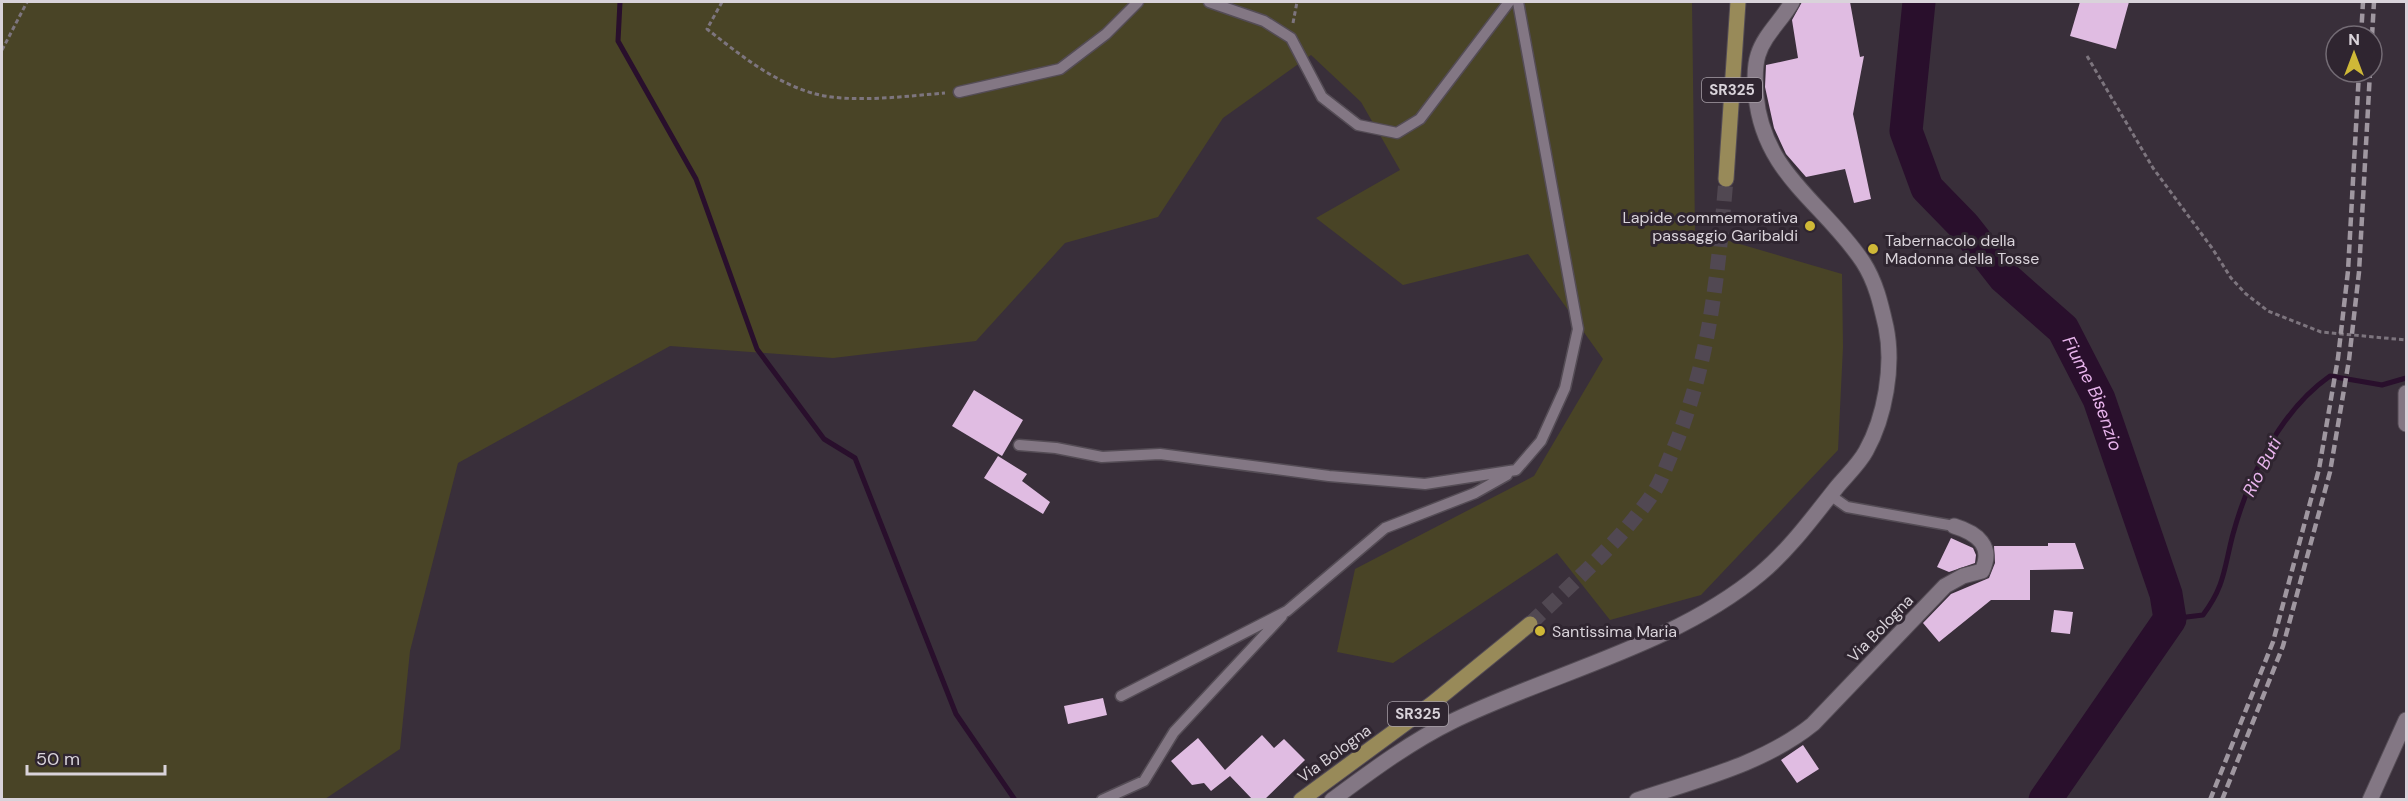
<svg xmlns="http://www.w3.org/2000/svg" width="2408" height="801" viewBox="0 0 2408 801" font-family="'DM Sans',sans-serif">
	<rect width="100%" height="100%" fill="#392f3a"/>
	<path fill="#494426" d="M 2,2 L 1692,2 L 1695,231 L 1842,274 L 1843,347 L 1838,450 L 1701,595 L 1610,620 L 1557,553 L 1393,663 L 1337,652 L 1355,569 L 1534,476 L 1603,359 L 1528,254 L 1403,285 L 1316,218 L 1400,170 L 1361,102 L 1311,55 L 1223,118 L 1158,217 L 1065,243 L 976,341 L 833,358 L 670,346 L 458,463 L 410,651 L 400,749 L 325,799 L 2,800 Z"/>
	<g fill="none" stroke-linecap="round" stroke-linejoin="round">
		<path stroke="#290f2c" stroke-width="5" d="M 620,2 L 618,41 L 696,179 L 757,349 L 824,439 L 855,458 L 956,714 L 1015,800
			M 2170,619 L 2203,615 C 2225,586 2224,568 2233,534 C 2249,476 2280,411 2330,376 L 2382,385 L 2406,378"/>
		<path stroke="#290f2c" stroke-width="33" id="s1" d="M 1919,2 L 1906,131 L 1927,188 L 1964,226 L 2004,277 L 2063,329 L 2099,399 L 2166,594 L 2170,619 L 2045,800"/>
	</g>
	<path fill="#e0bce2" d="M 1802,2 L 1850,2 L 1860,57 L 1864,56 L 1853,114 L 1871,199 L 1854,203 L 1845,169 L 1806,177 L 1786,154 L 1774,128 L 1765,87 L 1766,65 L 1798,58 L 1792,20 Z
		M 2080,2 L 2129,2 L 2116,49 L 2070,36 Z
		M 974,390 L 1023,420 L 1002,456 L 952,426 Z
		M 998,456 L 1027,474 L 1022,481 L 1050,502 L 1043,514 L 984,478 Z
		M 1951,538 L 1973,548 L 1976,555 L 1975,563 L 1949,572 L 1937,567 Z
		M 2048,543 L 2075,543 L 2084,569 L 2030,570 L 2030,600 L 1991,600 L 1939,642 L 1923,623 L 1951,594 L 1989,578 L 1995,563 L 1994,546 L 2048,546 Z
		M 2054,610 L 2073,612 L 2070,634 L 2051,632 Z
		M 1103,698 L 1107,715 L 1068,724 L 1064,706 Z
		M 1262,735 L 1274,748 L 1284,739 L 1305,760 L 1264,800 L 1253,800 L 1230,776 L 1211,791 L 1204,783 L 1192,785 L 1171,761 L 1198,738 L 1225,770 Z
		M 1803,745 L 1819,769 L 1797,783 L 1781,760 Z"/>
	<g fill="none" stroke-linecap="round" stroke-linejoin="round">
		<path stroke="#514852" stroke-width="15" stroke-dasharray="15 8" stroke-linecap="butt" d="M 1530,624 C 1574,582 1620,542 1654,492 C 1662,480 1667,463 1673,450 C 1710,363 1718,273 1726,179"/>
		<defs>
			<path id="lane" d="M 1209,2 L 1264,21 L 1291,38 L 1322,97 L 1358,125 L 1397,133 L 1420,119 L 1509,2
				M 959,92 L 1060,69 L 1106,34 L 1138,2
				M 1019,445 L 1056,448 L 1102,457 L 1160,454 L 1329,476 L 1425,484 L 1516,470 L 1541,441 L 1565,388 L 1578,329 L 1518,2
				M 1830,495 L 1847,507 L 1954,526
				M 1121,696 L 1287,611 L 1385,528 L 1475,493 L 1507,475
				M 1102,800 L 1144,781 L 1174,732 L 1282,616"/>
			<path id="street" d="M 2406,393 L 2406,424
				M 1332,800 C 1370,772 1410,742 1453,721 C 1552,673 1675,645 1760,574 C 1790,549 1813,517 1837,487 C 1846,476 1859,464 1866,451 C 1885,417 1894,366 1886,327 C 1881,305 1876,282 1863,262 C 1824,203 1763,174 1756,95 C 1755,82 1754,68 1758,55 C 1764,35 1782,20 1792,2
				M 1637,800 C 1696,780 1764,764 1813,724 L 1945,586 L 1963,576 L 1982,571 C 1994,546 1977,533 1954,526
				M 2370,800 L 2406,720"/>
			<path id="primary" d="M 1726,179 L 1738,2
				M 1301,800 L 1433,703 L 1530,624"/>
		</defs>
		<use href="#lane" stroke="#544c55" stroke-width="13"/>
		<use href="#street" stroke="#544c55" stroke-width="17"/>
		<use href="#primary" stroke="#544c55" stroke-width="17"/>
		<path stroke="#7d757e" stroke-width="3" stroke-dasharray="4.5 3" stroke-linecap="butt" d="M 722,2 L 707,29 C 739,54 772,81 812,93 C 849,104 907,96 945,93
			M 1293,23 L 1297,2
			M 2,50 L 27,2
			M 2087,56 L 2153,168 L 2212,248 L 2231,278 L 2246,294 L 2268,311 L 2321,332 L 2406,340"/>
		<use href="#lane" stroke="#837784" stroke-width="10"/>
		<use href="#street" stroke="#837784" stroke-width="15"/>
		<use href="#primary" stroke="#988a59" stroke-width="15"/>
		<path stroke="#9f97a0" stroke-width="4.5" stroke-dasharray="9 4.5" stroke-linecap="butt" d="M 2361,36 L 2363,2
			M 2372,36 L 2374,2
			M 2210,800 L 2273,642 L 2319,469 L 2338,358 L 2348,271 L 2359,72
			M 2222,800 L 2283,646 L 2330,472 L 2349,360 L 2359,272 L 2370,72"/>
	</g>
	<g fill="#cfb837" stroke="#2f2530" stroke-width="2">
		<circle cx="1810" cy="226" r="6"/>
		<circle cx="1873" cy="249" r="6"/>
		<circle cx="1540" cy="631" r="6"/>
	</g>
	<g text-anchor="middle" stroke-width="6" stroke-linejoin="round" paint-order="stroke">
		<g fill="#2f2530" stroke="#a69fa7" stroke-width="1.5">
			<rect x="1702" y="78" width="60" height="24" rx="4.5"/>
			<rect x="1388" y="702" width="60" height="24" rx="4.5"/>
		</g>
		<g font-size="15" font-weight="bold" fill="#d9d3da">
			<text x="1732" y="95">SR325</text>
			<text x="1418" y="719">SR325</text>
		</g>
		<g font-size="16" fill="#d9d3da" stroke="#2f2530" text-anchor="start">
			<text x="1798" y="223" text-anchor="end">Lapide commemorativa<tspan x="1798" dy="18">passaggio Garibaldi</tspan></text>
			<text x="1885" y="246">Tabernacolo della<tspan x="1885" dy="18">Madonna della Tosse</tspan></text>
			<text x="1552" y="637">Santissima Maria</text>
		</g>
		<g font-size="16" fill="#d9d3da" stroke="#2f2530">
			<text transform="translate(1880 628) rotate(-46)" y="6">Via Bologna</text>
			<text transform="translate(1334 753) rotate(-36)" y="6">Via Bologna</text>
		</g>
		<g font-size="18" font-style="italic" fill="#e8b4ec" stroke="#2f2530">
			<text dy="6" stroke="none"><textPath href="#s1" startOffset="458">Fiume Bisenzio</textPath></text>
			<text transform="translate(2262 467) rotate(-63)" y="6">Rio Buti</text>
		</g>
	</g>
	<rect width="2408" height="801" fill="none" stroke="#d9d3da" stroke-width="6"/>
	<g transform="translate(2354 54)"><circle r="28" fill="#2f2530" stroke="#736b74" stroke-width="1.5"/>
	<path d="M0-4.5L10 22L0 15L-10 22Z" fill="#cfb837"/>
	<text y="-9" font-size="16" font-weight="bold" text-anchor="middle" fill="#d9d3da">N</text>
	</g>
	<path d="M27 765v9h138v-9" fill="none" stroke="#d9d3da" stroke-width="3"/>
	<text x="36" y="765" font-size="18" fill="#d9d3da" stroke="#2f2530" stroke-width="4.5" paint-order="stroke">50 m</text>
</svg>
